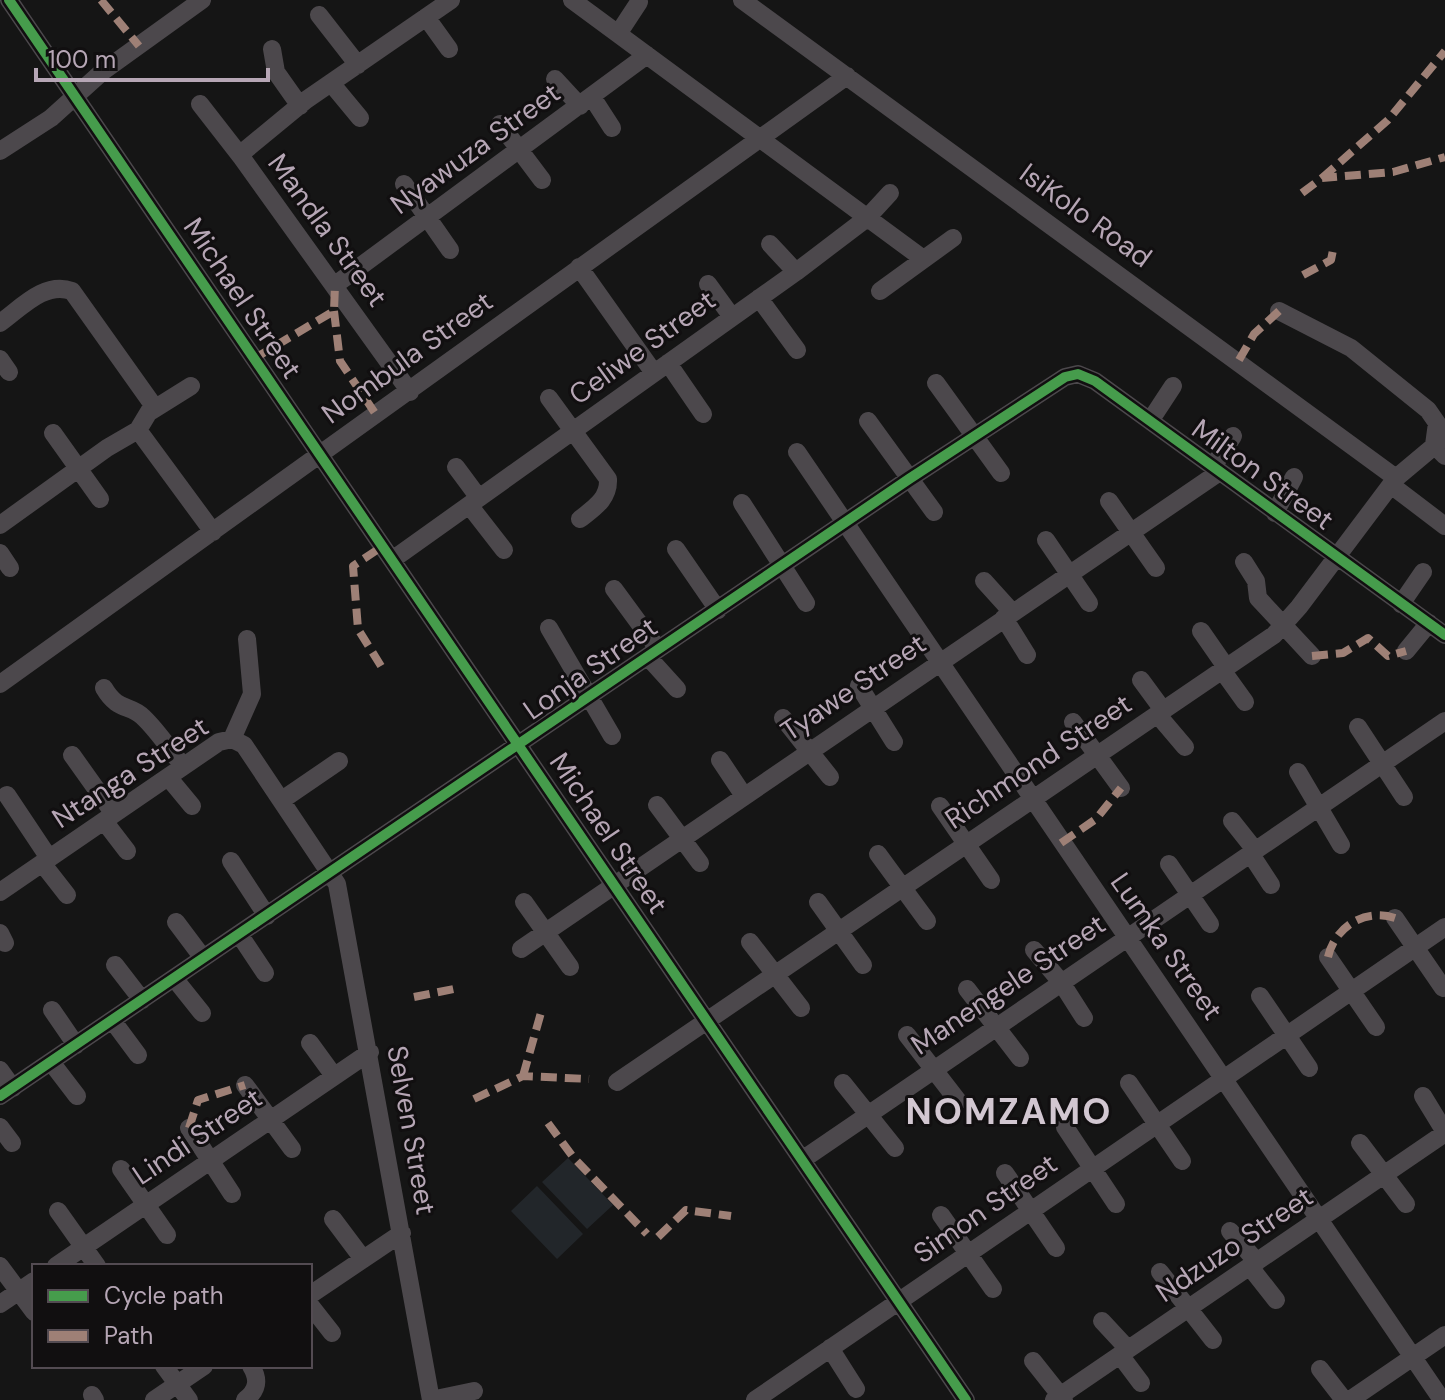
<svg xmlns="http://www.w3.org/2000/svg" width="1445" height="1400" viewBox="0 0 1445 1400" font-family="'DM Sans',sans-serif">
	<rect width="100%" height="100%" fill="#151515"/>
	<path fill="#22262a" d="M 568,1158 L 613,1205 L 587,1229 L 542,1182 Z
		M 537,1186 L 583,1234 L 557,1259 L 511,1211 Z"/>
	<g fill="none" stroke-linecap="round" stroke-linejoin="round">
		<path stroke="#4c484c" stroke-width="18" d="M 9,0 L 966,1400
			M 572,0 L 922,258
			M 742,0 L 1396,478
			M 319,15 L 358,65
			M 426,17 L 449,49
			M 618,34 L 639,2
			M 272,49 L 276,72 L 300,106
			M 555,79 L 580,106
			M 331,83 L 360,118
			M 592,97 L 612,128
			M 200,104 L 242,158
			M 500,124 L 542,180
			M 0,151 L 51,118 L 102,72 L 202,0
			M 404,184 L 450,250
			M 770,244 L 796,272
			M 579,267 L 654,373
			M 708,284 L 732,317
			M 335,285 L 647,55
			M 880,291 L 953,238
			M 759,298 L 797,350
			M 1279,311 L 1351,348 L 1428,410 L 1437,423 L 1434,445 L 1445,456
			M 0,323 C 21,308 44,281 72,291 L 153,405 L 138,430 L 107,448 L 0,525
			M 0,359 L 9,372
			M 668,363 L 703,414
			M 936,383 L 1001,473
			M 410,392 L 242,158 L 243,152 L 306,100 L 451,0
			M 549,398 L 608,479 C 609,499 594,508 580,519
			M 151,411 L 191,386
			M 868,421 L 934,512
			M 1150,421 L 1173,386
			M 138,430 L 213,532
			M 53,433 L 100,499
			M 797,452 L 1442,1400
			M 456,467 L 479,498
			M 1212,468 L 1233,436
			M 1391,485 L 1445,526
			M 1109,501 L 1156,568
			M 742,503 L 806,603
			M 469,505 L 504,550
			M 1275,513 L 1294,477
			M 1046,540 L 1089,603
			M 676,549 L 718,610
			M 0,553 L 10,568
			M 392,560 L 796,272 L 867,218 L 890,193
			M 1244,562 L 1256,581 L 1258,598 L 1312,656
			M 984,581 L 1012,612
			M 614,589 L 658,649
			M 1401,604 L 1423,572
			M 1004,618 L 1027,655
			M 549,628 L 612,736
			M 1201,631 L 1226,667
			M 1406,651 L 1429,623
			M 648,657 L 677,689
			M 1222,670 L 1245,702
			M 1141,680 L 1163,710
			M 0,684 L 847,76
			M 859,686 L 894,742
			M 104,688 C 118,712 130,704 143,717 C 158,731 170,750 183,766
			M 1157,714 L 1185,747
			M 783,718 L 830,777
			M 1073,722 L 1121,788
			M 1358,727 L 1404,797
			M 232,739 L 252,694 L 247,639
			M 72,755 L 114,814
			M 720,760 L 744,796
			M 1298,772 L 1341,845
			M 168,777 L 192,806
			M 7,795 L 49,858
			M 282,800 L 339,761
			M 657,805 L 700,863
			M 940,806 L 991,880
			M 104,821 L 127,851
			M 1232,821 L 1255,850
			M 1250,853 L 1271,885
			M 878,854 L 927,921
			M 231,861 L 267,916
			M 42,863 L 67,895
			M 1169,864 L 1210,924
			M 0,892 L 219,742 L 232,739 L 244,745 L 337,884 L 431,1400
			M 524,902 L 570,967
			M 818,902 L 863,965
			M 1395,918 L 1443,988
			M 176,922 L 203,958
			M 0,933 L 5,943
			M 239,934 L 265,973
			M 750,942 L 801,1008
			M 521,949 L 1218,473
			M 1034,950 L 1061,982 L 1084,1018
			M 1328,957 L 1376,1027
			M 115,965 L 142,1000
			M 174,978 L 202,1013
			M 967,989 L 1020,1058
			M 1260,996 L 1309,1068
			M 52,1010 L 76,1045
			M 112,1020 L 138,1055
			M 907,1035 L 958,1101
			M 310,1043 L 334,1076
			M 51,1062 L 77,1096
			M 0,1070 L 13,1088
			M 617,1082 L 1274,635 L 1299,607 L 1396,478 L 1445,437
			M 843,1083 L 895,1148
			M 1129,1083 L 1182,1161
			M 245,1085 L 292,1149
			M 0,1096 L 909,479 L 1065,377 L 1078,374 L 1095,381 L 1445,635
			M 1423,1096 L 1445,1132
			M 0,1127 L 12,1143
			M 1065,1127 L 1116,1204
			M 189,1128 L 232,1194
			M 1360,1143 L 1406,1204
			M 802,1160 L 1445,721
			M 121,1169 L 167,1235
			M 1005,1173 L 1056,1248
			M 58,1211 L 97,1266
			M 941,1215 L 993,1289
			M 333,1219 L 363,1259
			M 1230,1231 L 1257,1262
			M 0,1266 L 34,1312
			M 56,1266 L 370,1052
			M 1250,1267 L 1276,1300
			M 1160,1272 L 1213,1340
			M 310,1295 L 402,1233
			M 0,1304 L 34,1281
			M 310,1305 L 332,1333
			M 1102,1321 L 1128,1349
			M 830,1348 L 856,1389
			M 1120,1355 L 1141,1383
			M 1033,1361 L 1064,1400
			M 164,1366 L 189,1400
			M 1320,1369 L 1344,1400
			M 92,1395 L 95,1400
			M 154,1400 L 204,1366
			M 245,1400 C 258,1390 259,1379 251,1366
			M 431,1400 L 474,1391
			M 755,1400 L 1445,927
			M 1054,1400 L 1445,1133
			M 1350,1400 L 1445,1335"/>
		<path stroke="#9e8076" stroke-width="8" stroke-dasharray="16 8" stroke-linecap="butt" d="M 101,0 L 139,46
			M 1322,178 L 1388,120 L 1445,51
			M 1302,193 L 1322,178 L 1393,172 L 1445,157
			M 1303,275 L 1331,260 L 1333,250
			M 334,311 L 340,361 L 377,416
			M 255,358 L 334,311 L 335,285
			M 1239,360 L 1254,334 L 1279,311
			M 1312,656 L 1343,653 L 1368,638 L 1388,656 L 1406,651
			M 381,666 L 358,629 L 353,566 L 383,546
			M 1061,843 L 1096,819 L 1121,788
			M 1328,957 C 1335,927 1364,908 1395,918
			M 414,997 L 454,989
			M 523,1076 L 542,1009
			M 474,1099 L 523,1076 L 589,1079
			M 548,1123 L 573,1157 L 647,1234
			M 189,1128 L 198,1100 L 245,1085
			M 658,1237 L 686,1210 L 731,1216"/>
		<defs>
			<path id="cycleway" d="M 9,0 L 966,1400
				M 0,1096 L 909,479 L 1065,377 L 1078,374 L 1095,381 L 1445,635"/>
		</defs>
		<use href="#cycleway" stroke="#110f10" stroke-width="15"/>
		<use href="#cycleway" stroke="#469c4c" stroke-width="10"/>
	</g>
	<g text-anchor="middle" stroke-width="6" stroke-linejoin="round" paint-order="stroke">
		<g font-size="28" fill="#b6a6b5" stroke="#110f10">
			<text transform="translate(475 148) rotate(-36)" y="10">Nyawuza Street</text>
			<text transform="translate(1086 215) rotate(36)" y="10">IsiKolo Road</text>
			<text transform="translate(328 230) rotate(54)" y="10">Mandla Street</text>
			<text transform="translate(243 298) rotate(56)" y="10">Michael Street</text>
			<text transform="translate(642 347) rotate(-36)" y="10">Celiwe Street</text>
			<text transform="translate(407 357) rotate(-36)" y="10">Nombula Street</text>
			<text transform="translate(1263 474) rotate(36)" y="10">Milton Street</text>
			<text transform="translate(590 668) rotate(-35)" y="10">Lonja Street</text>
			<text transform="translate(853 687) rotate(-34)" y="10">Tyawe Street</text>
			<text transform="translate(1038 761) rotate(-34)" y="10">Richmond Street</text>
			<text transform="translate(130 772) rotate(-33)" y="10">Ntanga Street</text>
			<text transform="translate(609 833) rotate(56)" y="10">Michael Street</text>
			<text transform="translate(1167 946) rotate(55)" y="10">Lumka Street</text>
			<text transform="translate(1008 984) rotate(-34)" y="10">Manengele Street</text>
			<text transform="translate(412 1130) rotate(80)" y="10">Selven Street</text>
			<text transform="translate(197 1136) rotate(-34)" y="10">Lindi Street</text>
			<text transform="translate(985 1208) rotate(-35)" y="10">Simon Street</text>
			<text transform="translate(1234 1244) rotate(-34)" y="10">Ndzuzo Street</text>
		</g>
		<g font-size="36" font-weight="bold" letter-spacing="2" fill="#d2c7d1" stroke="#110f10">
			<text x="1009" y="1124">NOMZAMO</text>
		</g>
	</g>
	<rect x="32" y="1264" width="280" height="104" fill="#110f10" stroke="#534b52" stroke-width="2"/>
	<rect x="48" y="1290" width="40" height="12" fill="#469c4c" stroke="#534b52" stroke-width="2"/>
	<text x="104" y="1304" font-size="24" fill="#b6a6b5">Cycle path</text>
	<rect x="48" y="1330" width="40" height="12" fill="#9e8076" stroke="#534b52" stroke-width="2"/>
	<text x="104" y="1344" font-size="24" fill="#b6a6b5">Path</text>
	<path d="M36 68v12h232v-12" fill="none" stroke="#b6a6b5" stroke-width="4"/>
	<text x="48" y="68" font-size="24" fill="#b6a6b5" stroke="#110f10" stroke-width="6" paint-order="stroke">100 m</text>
</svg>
